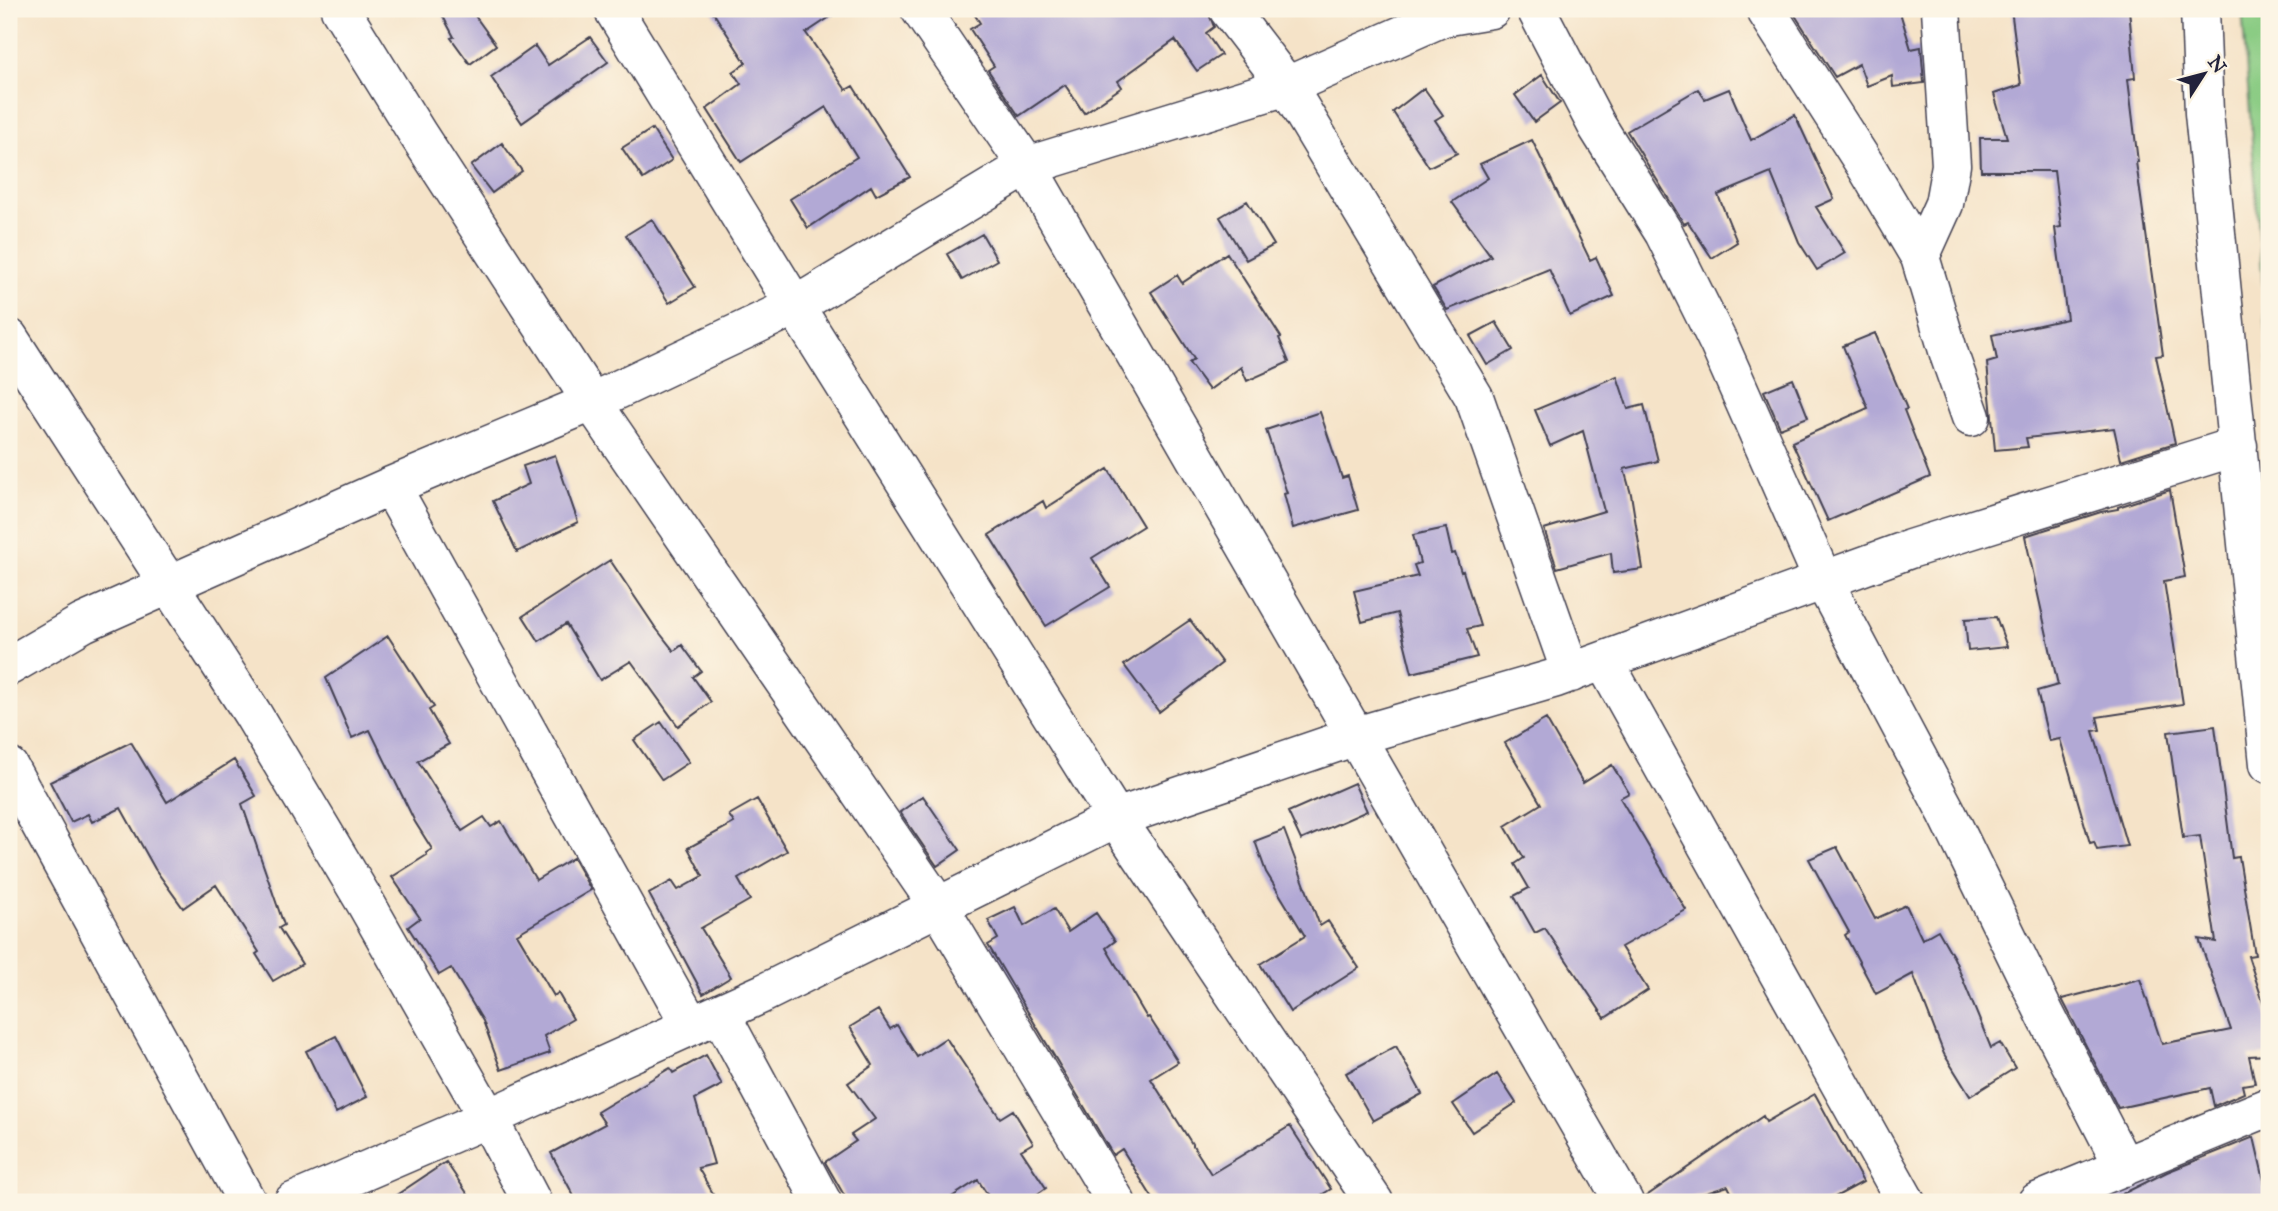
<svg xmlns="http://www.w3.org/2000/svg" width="2278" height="1211" viewBox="0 0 2278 1211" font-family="'IM FELL Great Primer',serif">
	<rect width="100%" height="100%" fill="#fcf5e5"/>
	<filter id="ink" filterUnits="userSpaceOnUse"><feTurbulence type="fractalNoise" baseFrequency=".0143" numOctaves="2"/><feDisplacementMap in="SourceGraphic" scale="14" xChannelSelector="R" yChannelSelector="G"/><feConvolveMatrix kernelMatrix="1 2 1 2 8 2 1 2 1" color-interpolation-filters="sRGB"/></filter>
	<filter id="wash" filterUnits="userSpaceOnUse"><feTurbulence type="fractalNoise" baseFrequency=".00686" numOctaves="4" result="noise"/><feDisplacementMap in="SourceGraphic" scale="28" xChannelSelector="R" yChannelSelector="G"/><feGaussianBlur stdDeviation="1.57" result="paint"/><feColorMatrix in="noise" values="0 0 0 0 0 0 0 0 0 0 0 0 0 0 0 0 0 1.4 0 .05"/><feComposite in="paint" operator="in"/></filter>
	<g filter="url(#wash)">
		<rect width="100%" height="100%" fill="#f5e3c8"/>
		<path fill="#8bcc84" stroke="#567760" stroke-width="2" d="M 2242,9 L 2269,9 L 2269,365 Z"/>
		<g id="blocks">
			<path fill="#b2a9d5" d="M 439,9 L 470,9 L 496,45 L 470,64 L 451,38 L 454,37 Z
				M 711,9 L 842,9 L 806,33 L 846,90 L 853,86 L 910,177 L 876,195 L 871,186 L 808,228 L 790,199 L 857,157 L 826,107 L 741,162 L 707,109 L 741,84 L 733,72 L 746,63 Z
				M 971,9 L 1207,9 L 1214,27 L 1206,33 L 1221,55 L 1197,71 L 1175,40 L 1118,81 L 1122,87 L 1084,113 L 1065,85 L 1019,116 L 988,70 L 994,66 L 970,29 L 980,23 Z
				M 1791,9 L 1899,9 L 1911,49 L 1921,47 L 1924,83 L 1893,87 L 1892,76 L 1867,86 L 1859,64 L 1835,77 Z
				M 2011,9 L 2129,9 L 2135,78 L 2128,79 L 2138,162 L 2136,162 L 2163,355 L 2156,356 L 2175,443 L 2121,460 L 2114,428 L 2026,438 L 2028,447 L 1995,450 L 1987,363 L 1997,360 L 1992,335 L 2067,319 L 2055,228 L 2061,227 L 2054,171 L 1981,171 L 1980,138 L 2007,138 L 1994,94 L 2021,85 Z
				M 590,37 L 608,62 L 522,123 L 491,77 L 535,46 L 548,65 Z
				M 1542,75 L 1560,103 L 1534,122 L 1515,95 Z
				M 1424,88 L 1443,115 L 1435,120 L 1457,153 L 1429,167 L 1393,112 Z
				M 1698,89 L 1705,99 L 1729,89 L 1751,140 L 1795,115 L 1834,199 L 1816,207 L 1845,253 L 1817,270 L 1799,242 L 1771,173 L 1718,195 L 1737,242 L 1712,258 L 1688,222 L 1684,224 L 1627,131 Z
				M 652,129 L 672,160 L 643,179 L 622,148 Z
				M 1532,140 L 1590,260 L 1596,257 L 1614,296 L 1570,316 L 1549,269 L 1447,310 L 1433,287 L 1491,256 L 1452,202 L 1488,178 L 1480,164 Z
				M 502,143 L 522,171 L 492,193 L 471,166 Z
				M 1247,201 L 1274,245 L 1246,260 L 1220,217 Z
				M 652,219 L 695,287 L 669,303 L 626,235 Z
				M 982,234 L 997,260 L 962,280 L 947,254 Z
				M 1227,253 L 1281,337 L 1279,338 L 1289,362 L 1247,381 L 1241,367 L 1209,390 L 1189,363 L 1194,359 L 1151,292 L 1177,275 L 1182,283 Z
				M 1496,322 L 1513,350 L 1487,365 L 1470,336 Z
				M 1875,333 L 1907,409 L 1904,410 L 1930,477 L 1828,521 L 1792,442 L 1868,408 L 1843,346 Z
				M 1617,376 L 1628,409 L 1644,405 L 1658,461 L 1624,469 L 1631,494 L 1643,569 L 1613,573 L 1611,553 L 1557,568 L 1544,529 L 1604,511 L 1583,431 L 1550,446 L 1535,410 Z
				M 1793,379 L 1808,417 L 1780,428 L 1764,391 Z
				M 1320,412 L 1342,478 L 1348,476 L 1358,510 L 1293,528 L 1284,494 L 1287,493 L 1266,430 Z
				M 555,455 L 578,522 L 517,552 L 493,501 L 529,484 L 523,466 Z
				M 1108,469 L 1143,526 L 1092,558 L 1110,587 L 1046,626 L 989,535 L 1043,501 L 1046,508 Z
				M 2170,490 L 2185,577 L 2164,581 L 2183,704 L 2097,717 L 2100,730 L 2093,731 L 2127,846 L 2097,850 L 2094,842 L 2090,843 L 2060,739 L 2049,741 L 2037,691 L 2058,685 L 2025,536 L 2101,512 L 2118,509 L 2118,507 Z
				M 1446,528 L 1452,554 L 1455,553 L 1461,572 L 1463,571 L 1480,626 L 1467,629 L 1477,657 L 1412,673 L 1397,613 L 1362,622 L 1354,591 L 1418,576 L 1414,565 L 1420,563 L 1413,535 Z
				M 610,560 L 655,627 L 674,651 L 682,645 L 701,671 L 693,677 L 711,702 L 678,726 L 631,661 L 600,680 L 566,624 L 539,641 L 523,616 Z
				M 1996,617 L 2007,647 L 1968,651 L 1965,619 Z
				M 1190,620 L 1222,663 L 1159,712 L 1124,665 Z
				M 388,636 L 434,707 L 429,710 L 449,744 L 418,761 L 462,831 L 484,817 L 491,827 L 501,821 L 536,880 L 573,858 L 591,890 L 517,934 L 554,996 L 558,993 L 573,1019 L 544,1036 L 550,1053 L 501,1070 L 483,1021 L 451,968 L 439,975 L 408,927 L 420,918 L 392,877 L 427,855 L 426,853 L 432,849 L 415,822 L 370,730 L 352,738 L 326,678 Z
				M 1546,719 L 1583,783 L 1612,765 L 1629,793 L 1620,798 L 1686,910 L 1621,947 L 1648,990 L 1605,1018 L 1545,928 L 1535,933 L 1514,896 L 1529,888 L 1515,864 L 1524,858 L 1505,826 L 1541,804 L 1505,743 Z
				M 661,722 L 689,762 L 662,780 L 634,740 Z
				M 2215,726 L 2232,858 L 2239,857 L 2255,955 L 2248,956 L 2269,1020 L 2269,1055 L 2249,1056 L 2255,1083 L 2242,1085 L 2244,1093 L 2214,1106 L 2210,1088 L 2118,1108 L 2062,999 L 2140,979 L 2162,1044 L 2231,1030 L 2199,939 L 2216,942 L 2200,836 L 2183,838 L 2168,732 Z
				M 131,742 L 167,802 L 234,760 L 256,796 L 242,804 L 284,925 L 279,928 L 302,964 L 273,981 L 256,954 L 259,952 L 216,885 L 183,908 L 155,869 L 121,808 L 92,822 L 88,814 L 71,822 L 50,782 Z
				M 1354,783 L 1367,811 L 1301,840 L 1288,812 Z
				M 923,796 L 960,850 L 937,866 L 900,812 Z
				M 757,799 L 787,851 L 738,879 L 750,900 L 701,928 L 731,977 L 703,994 L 649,894 L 672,881 L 678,890 L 703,876 L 688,848 L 734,823 L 729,815 Z
				M 1284,830 L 1320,926 L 1328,921 L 1359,968 L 1290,1012 L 1260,964 L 1305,936 L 1266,872 L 1255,841 Z
				M 1837,847 L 1875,919 L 1906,905 L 1922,939 L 1938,930 L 1954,958 L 1991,1048 L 2000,1043 L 2015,1068 L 1970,1096 L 1944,1054 L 1913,974 L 1876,994 L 1845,935 L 1849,932 L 1809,859 Z
				M 1015,907 L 1024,926 L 1054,909 L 1068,932 L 1096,913 L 1115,941 L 1106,948 L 1147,1018 L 1149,1017 L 1178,1062 L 1151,1079 L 1211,1174 L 1290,1126 L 1331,1189 L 1310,1202 L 1155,1202 L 1122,1149 L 1113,1155 L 988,945 L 998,939 L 988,920 Z
				M 878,1010 L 890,1029 L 897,1025 L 917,1057 L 946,1038 L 1000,1118 L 1013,1110 L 1033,1143 L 1021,1150 L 1046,1188 L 1026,1202 L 992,1202 L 978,1180 L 944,1202 L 848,1202 L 825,1162 L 856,1141 L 851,1135 L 875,1119 L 848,1083 L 873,1065 L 850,1027 Z
				M 336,1036 L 367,1097 L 336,1113 L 306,1051 Z
				M 1396,1046 L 1422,1094 L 1373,1121 L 1346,1073 Z
				M 706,1055 L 722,1085 L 695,1099 L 714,1164 L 698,1168 L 718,1202 L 577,1202 L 551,1153 L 605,1124 L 597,1112 L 670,1068 L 673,1073 Z
				M 1497,1074 L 1516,1103 L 1472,1132 L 1453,1104 Z
				M 1815,1094 L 1863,1182 L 1826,1202 L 1736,1202 L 1728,1186 L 1678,1202 L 1646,1202 L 1645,1197 L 1763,1116 L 1766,1122 Z
				M 2254,1137 L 2269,1202 L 2106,1202 L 2167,1172 Z
				M 446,1162 L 473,1202 L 386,1202 Z"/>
		</g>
	</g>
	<g filter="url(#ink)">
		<use href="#blocks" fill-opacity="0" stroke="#423f50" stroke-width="2"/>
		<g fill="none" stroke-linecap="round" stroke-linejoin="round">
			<defs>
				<path id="minor" d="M 340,9 L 417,133 L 592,402 L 939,907 L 1116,1202
					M 613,9 L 795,306 L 1116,818 L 1374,1202
					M 920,9 L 1027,166 L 1624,1202
					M 1228,9 L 1287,86 L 1474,397 L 1571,673
					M 1536,9 L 1597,126 L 1664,233 L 1719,344 L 1823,580 L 1946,811 L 2046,1016 L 2124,1167
					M 1765,9 L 1867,168 L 1920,257 L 1950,357 L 1971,417
					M 2200,9 L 2204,113 L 2269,764
					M 1920,257 L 1944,204 L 1951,165 L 1941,9
					M 9,338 L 252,713 L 365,902 L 488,1118 L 532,1202
					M 391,486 L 691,1026
					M 1604,661 L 1906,1202
					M 9,666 L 83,623 L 391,486 L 592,402 L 795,306 L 1027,166 L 1287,86 L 1443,17 L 1491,9
					M 9,767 L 247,1202
					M 720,1013 L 822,1202
					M 293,1202 L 488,1118 L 764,993 L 1116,818 L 1356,736 L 1556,678 L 1910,549 L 2238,446
					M 2037,1202 L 2269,1107"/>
			</defs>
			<use href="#minor" stroke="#423f50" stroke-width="41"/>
			<use href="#minor" stroke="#fff" stroke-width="38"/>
		</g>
	</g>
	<rect width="2278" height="1211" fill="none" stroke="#fcf5e5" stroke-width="35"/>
	<g transform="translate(2204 74) rotate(54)" stroke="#fcf5e5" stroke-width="5" paint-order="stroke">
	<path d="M0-5L12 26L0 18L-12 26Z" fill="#22223b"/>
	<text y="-10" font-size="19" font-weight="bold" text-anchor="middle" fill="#22223b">N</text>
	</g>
</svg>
